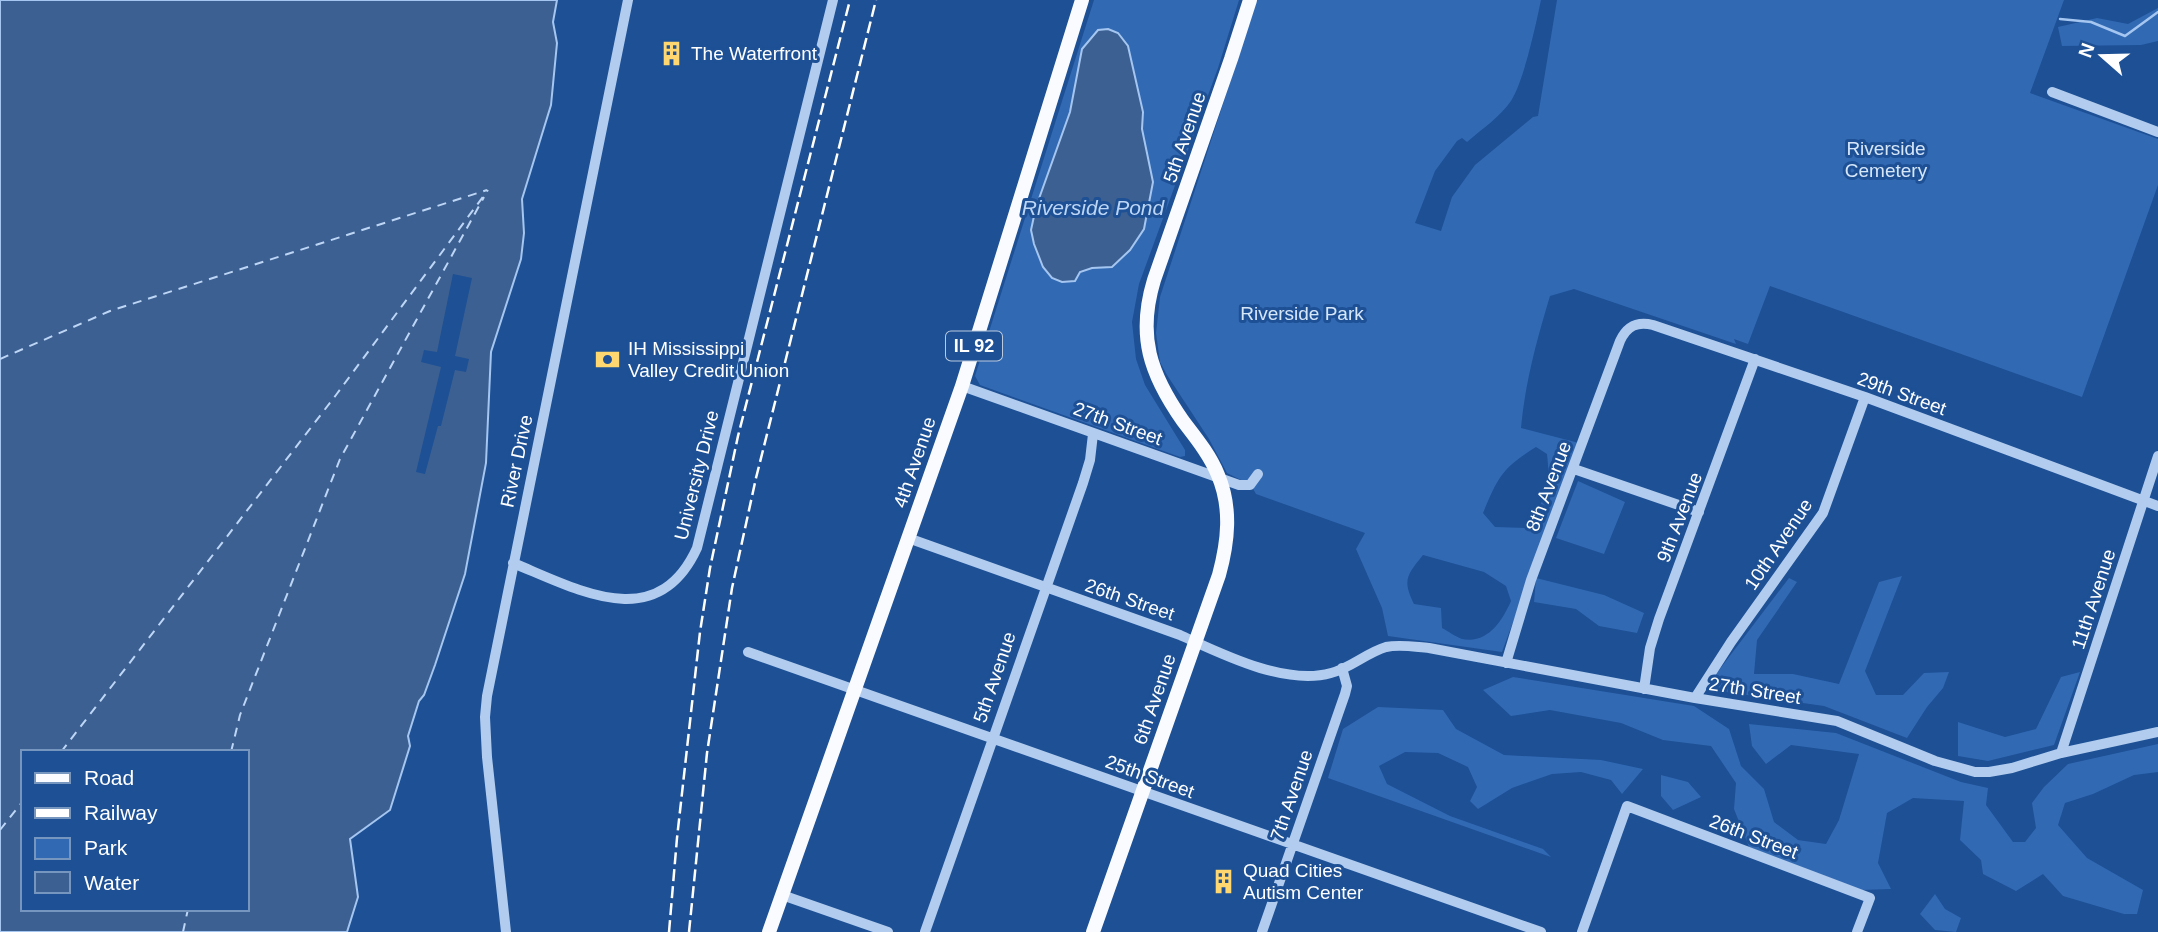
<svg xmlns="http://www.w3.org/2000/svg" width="2158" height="932" viewBox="0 0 2158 932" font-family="Helvetica,sans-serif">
	<rect width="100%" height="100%" fill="#1d5095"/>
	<path fill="#3269b3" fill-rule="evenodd" d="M 1094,0 L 1239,0 L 1218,68 L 1139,284 L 1132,322 L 1136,359 L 1145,385 L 1185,450 L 1185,456 L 1180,457 L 980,385 L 975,376 Z
		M 1257,0 L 1541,0 C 1536,24 1524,81 1511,101 C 1500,117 1482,129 1467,142 L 1462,138 L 1457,141 L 1435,171 L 1415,223 L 1441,231 L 1452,197 L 1475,165 L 1533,117 L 1538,116 L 1557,0 L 2064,0 L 2030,93 L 2158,139 L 2158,185 L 2082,397 L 1770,286 L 1748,344 L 1734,339 L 1736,344 L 1574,289 L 1550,296 C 1537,339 1525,383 1521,428 L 1579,443 L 1502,652 L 1388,636 L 1382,608 L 1356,549 L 1365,533 L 1256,494 L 1248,480 L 1241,480 L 1227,473 L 1209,439 L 1167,375 L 1160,362 L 1156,333 L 1160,297 ZM 1536,447 L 1547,454 C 1551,489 1545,499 1526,528 L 1495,527 L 1483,513 C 1498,477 1502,468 1536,447 ZM 1423,555 L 1484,572 L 1506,586 L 1511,601 C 1502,621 1488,644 1462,639 C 1456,637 1448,631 1442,628 L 1441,608 L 1414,604 C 1402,580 1407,575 1423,555 Z
		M 2158,8 L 2158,41 L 2141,45 L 2062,46 L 2058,27 L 2097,18 L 2128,24 Z
		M 1578,481 L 1625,502 L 1604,554 L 1556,538 Z
		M 1902,576 L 1865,671 L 1876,695 L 1903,695 L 1924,673 L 1949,672 L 1943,688 L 1927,707 L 1907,738 L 1824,706 L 1719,691 L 1710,682 L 1789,578 L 1797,582 L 1757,640 L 1754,674 L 1793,674 L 1839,684 L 1879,582 Z
		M 1536,578 L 1604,595 L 1644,613 L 1637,633 L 1599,626 L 1576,609 L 1534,602 Z
		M 2080,672 L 2054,745 L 1988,761 L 1958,756 L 1958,722 L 2005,737 L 2036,729 L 2061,677 Z
		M 1513,677 L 1694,706 L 1729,729 L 1741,766 L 1764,789 L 1774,822 L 1798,840 L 1826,844 L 1839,820 L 1859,754 L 1791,745 L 1766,764 L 1752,746 L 1749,724 L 1836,733 L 1961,782 L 1988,788 L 1986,805 L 2013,842 L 2025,842 L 2036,828 L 2032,803 L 2044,787 L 2068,764 L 2158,744 L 2158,772 L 2134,775 L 2093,794 L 2065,803 L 2058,825 L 2087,858 L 2143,890 L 2137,914 L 2124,914 L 2063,896 L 2043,874 L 2016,891 L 1983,874 L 1981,860 L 1960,840 L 1964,801 L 1913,798 L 1887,813 L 1878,863 L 1891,889 L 1861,890 L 1749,847 L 1734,809 L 1736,783 L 1711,746 L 1663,740 L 1621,723 L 1550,710 L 1511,716 L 1483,690 Z
		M 1378,707 L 1443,710 L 1456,729 L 1504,755 L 1601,760 L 1643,769 L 1622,794 L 1611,780 L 1581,772 L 1552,774 L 1512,788 L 1478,809 L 1470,801 L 1477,787 L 1468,767 L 1438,753 L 1405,752 L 1379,766 L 1387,784 L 1450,816 L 1543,849 L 1551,857 L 1328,778 L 1343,729 Z
		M 1661,775 L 1688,782 L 1701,797 L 1673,810 L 1661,796 Z
		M 1935,894 L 1945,909 L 1961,918 L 1956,932 L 1935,930 L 1920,914 Z"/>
	<path fill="#3d6092" stroke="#a4c6f0" stroke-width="2" fill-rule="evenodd" d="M 0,0 L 557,0 L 553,22 L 557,43 L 551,105 L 522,199 L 524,233 L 521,259 L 491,352 L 486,463 L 465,574 L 435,665 L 424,695 L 419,701 L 408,736 L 410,746 L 390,810 L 350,839 L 358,897 L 347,932 L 0,932 ZM 23,752 L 247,752 L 247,909 L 23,909 Z
		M 1108,29 L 1118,33 L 1128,46 L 1143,112 L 1142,129 L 1153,182 L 1144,229 L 1130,250 L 1112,267 L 1092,268 L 1080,272 L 1075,281 L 1062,282 L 1052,278 L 1043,267 L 1034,244 L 1031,230 L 1036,207 L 1070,112 L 1082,49 L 1098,30 Z"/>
	<path fill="#1d5095" d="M 453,274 L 472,278 L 455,356 L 469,359 L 466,372 L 455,370 L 441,426 L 438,426 L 425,474 L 416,472 L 441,367 L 421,362 L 424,350 L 437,352 Z"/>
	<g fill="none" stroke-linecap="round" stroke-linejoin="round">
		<path stroke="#a4c6f0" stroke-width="2.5" d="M 2060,19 L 2091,22 L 2125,36 L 2158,12"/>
		<path stroke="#bdd6f6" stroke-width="2" stroke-dasharray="9 7" stroke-linecap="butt" d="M 0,359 L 110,311 L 487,190
			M 61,752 L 336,395 L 488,190
			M 231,752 L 240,715 L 340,459 L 484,197
			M 0,830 L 23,801
			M 183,932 L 188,909"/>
		<path stroke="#b1ccef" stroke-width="10" d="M 2052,92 L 2158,132
			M 962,386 L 1239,485 L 1250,485 L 1258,474
			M 1574,469 L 1699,512
			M 908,538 L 1180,635 C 1222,654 1285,686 1331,673 C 1351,668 1366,653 1386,647 C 1400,644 1415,647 1429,648 L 1695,698 L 1837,721 L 1935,761 L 1975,772 L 1989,772 L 2012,768 L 2061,753 L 2158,732
			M 513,563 C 579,590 657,635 697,548 L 833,0
			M 748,652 L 1541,932
			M 1506,663 L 1531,580 L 1620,341 C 1627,326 1637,321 1653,325 L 1865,397 L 2158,506
			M 1644,689 L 1650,648 L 1659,619 L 1755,359
			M 1695,698 L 1731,642 L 1823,513 L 1865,397
			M 2061,753 L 2158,456
			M 782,895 L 888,932
			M 506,932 L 487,757 L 485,717 L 487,696 L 628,0
			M 925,932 L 1083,483 L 1090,460 L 1093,434
			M 1262,932 L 1345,694 L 1347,686 L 1342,668
			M 1582,932 L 1627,806 L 1870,898 L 1857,932"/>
		<path stroke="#f9fbff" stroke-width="14" d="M 769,932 L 962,386 L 1082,0
			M 1093,932 L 1219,575 C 1228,542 1232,508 1218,475 C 1210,455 1196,438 1183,421 C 1150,374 1137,336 1154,280 L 1231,59 L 1250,0"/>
		<path stroke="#fff" stroke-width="2.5" stroke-dasharray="12 5" stroke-linecap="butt" d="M 669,932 L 677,838 L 700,632 L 710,568 L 738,436 L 850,0
			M 689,932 L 707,753 L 732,588 L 756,478 L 876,0"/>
	</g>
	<defs>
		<symbol id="building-bare" viewBox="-9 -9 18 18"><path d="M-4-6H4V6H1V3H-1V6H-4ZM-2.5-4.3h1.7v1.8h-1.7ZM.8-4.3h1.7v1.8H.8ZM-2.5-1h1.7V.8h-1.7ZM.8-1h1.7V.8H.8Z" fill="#fed770" stroke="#1d5095" stroke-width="2.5" paint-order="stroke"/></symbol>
		<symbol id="bank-bare" viewBox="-9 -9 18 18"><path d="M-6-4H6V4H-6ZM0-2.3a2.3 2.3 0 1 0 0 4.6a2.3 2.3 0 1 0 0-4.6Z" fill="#fed770" stroke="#1d5095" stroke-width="2.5" paint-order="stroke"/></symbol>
	</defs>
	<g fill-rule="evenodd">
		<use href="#building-bare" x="654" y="36" width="35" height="35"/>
		<use href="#bank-bare" x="590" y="342" width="35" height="35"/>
		<use href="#building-bare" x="1206" y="864" width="35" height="35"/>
	</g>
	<g text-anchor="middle" stroke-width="6" stroke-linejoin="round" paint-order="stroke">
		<rect fill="#1d5095" stroke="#bbcadf" stroke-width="2" x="946" y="331.5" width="56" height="29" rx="5"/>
		<g font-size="18" font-weight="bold" fill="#fff">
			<text x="974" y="352">IL 92</text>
		</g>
		<g font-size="19" fill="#fff" stroke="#1d5095" text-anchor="start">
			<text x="691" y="60">The Waterfront</text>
			<text x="628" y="355">IH Mississippi<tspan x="628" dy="22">Valley Credit Union</tspan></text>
			<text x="1243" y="877">Quad Cities<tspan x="1243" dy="22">Autism Center</tspan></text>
		</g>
		<g font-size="19" fill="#fff" stroke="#1d5095">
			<text transform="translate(1184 137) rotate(-71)" y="7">5th Avenue</text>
			<text transform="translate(1902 393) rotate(20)" y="7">29th Street</text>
			<text transform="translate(1118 423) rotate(20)" y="7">27th Street</text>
			<text transform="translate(516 461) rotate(-78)" y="7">River Drive</text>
			<text transform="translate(914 462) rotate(-71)" y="7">4th Avenue</text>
			<text transform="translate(696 475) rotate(-76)" y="7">University Drive</text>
			<text transform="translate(1548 486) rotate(-69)" y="7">8th Avenue</text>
			<text transform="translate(1679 517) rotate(-69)" y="7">9th Avenue</text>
			<text transform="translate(1778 544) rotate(-56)" y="7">10th Avenue</text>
			<text transform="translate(1130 599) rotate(19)" y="7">26th Street</text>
			<text transform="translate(2093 599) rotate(-72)" y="7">11th Avenue</text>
			<text transform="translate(994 677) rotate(-71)" y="7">5th Avenue</text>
			<text transform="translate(1755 690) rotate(9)" y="7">27th Street</text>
			<text transform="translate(1154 699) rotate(-71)" y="7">6th Avenue</text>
			<text transform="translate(1150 776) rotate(20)" y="7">25th Street</text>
			<text transform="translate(1291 795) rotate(-71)" y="7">7th Avenue</text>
			<text transform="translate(1754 836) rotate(21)" y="7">26th Street</text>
		</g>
		<g font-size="19" fill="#d7e7fa" stroke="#1d5095">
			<text x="1886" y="155">Riverside<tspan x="1886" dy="22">Cemetery</tspan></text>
			<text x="1302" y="320">Riverside Park</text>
		</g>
		<g font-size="21" font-style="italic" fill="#bdd6f6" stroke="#1d5095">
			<text x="1093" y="215">Riverside Pond</text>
		</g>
	</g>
	<rect x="21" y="750" width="228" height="161" fill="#1d5095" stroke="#7796bf" stroke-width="2"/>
	<rect x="35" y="773" width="35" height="10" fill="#f9fbff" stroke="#7796bf" stroke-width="2"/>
	<text x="84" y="785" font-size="21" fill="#ffffff">Road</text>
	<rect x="35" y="808" width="35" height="10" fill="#ffffff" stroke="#7796bf" stroke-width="2"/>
	<text x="84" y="820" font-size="21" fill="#ffffff">Railway</text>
	<rect x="35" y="838" width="35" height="21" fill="#3269b3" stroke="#7796bf" stroke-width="2"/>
	<text x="84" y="855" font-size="21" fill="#ffffff">Park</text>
	<rect x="35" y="872" width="35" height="21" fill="#3d6092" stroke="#7796bf" stroke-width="2"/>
	<text x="84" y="890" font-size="21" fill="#ffffff">Water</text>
	<g transform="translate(2102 56) rotate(290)" stroke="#1d5095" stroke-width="5" paint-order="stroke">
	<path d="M0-5L12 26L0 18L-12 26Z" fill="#ffffff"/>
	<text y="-10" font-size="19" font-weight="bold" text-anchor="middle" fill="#ffffff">N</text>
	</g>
</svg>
